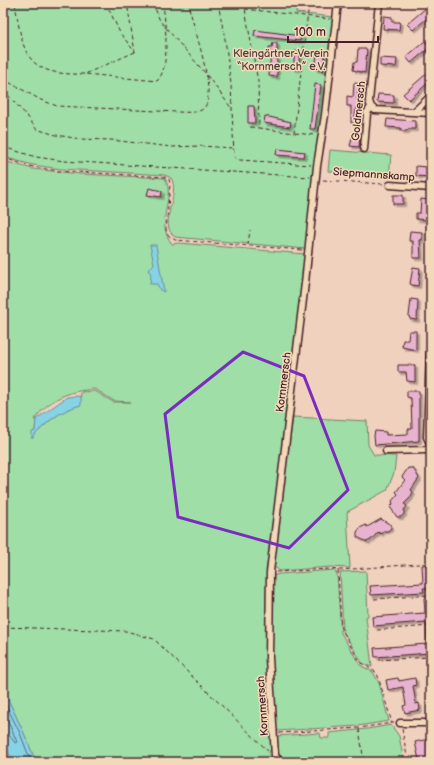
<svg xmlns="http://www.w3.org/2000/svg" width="434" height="765" viewBox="0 0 434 765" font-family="'Balsamiq Sans',sans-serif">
	<defs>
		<filter id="shadow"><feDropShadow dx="2.5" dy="2.5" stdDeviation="0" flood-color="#0004"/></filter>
	</defs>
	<rect width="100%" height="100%" fill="#efd1bd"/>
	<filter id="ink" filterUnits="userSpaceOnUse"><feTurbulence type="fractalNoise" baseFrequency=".025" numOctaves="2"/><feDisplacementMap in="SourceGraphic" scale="8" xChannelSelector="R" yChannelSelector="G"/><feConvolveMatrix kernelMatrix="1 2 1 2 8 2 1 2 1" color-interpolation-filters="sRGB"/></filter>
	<g filter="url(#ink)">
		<path fill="#9fdea6" stroke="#747e68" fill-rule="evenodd" d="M 3,3 L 297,3 L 296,13 L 334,17 L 324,115 L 306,249 L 175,237 C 157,224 181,194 171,178 L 165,175 L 61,169 L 33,165 L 3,157 Z
			M 330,150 L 391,155 L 389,177 L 328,171 Z
			M 3,161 L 33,169 L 80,174 L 165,178 C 176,200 154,220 172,244 L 179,243 L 305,254 L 267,569 C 264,628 268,687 273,746 L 268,754 L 276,762 L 36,762 L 23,731 L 3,689 ZM 95,389 L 114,401 L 131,402 L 113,402 L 95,391 L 81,392 L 80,405 C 60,410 46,423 32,438 L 35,431 L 36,419 L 34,420 C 50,398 68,391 95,389 Z
			M 293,417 L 367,421 L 368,445 L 374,455 L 396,456 L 394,473 L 387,490 L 347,512 L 350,568 L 330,567 L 280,571 L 273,566 Z
			M 334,570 L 337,574 L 341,633 L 360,665 L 373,672 L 379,683 L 389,721 L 358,726 L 276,731 L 270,631 L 273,576 L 279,574 Z
			M 366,571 L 368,616 L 366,617 L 372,667 L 362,663 L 343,631 L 340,572 Z
			M 391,725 L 399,736 L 404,762 L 284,762 L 277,751 L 276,736 L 320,733 L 321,738 L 329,738 L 329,733 L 367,729 Z"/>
		<path fill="#86d3e5" stroke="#6e8b9b" d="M 150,245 L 156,245 L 164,292 L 160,290 L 157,284 L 150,284 L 151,274 L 148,270 L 154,264 Z
			M 78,396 L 81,397 L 81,405 C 61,410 44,423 32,439 L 32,432 L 35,431 L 36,419 L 67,397 Z
			M 3,689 L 23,731 L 36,762 L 13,762 L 3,740 Z"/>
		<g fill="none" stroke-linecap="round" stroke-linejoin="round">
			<path stroke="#626775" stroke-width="1" d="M 3,699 L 20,733 L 31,762
				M 3,710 L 17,742 L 15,743 L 10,736 L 3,735"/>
		</g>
		<path fill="#e7b3ce" stroke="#4a1f2b" filter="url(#shadow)" d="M 426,8 L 431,15 L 413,30 L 407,24 Z
			M 384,16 L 392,17 L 392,22 L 400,22 L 399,30 L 383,29 Z
			M 255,30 L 301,36 L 300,41 L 254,36 Z
			M 425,41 L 430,47 L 411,63 L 406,57 Z
			M 273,43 L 277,43 L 277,77 L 269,76 L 271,52 L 269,52 L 269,47 L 272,47 Z
			M 358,49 L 367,49 L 365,73 L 353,70 L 354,62 L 357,62 Z
			M 295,51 L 300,52 L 298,69 L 293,69 Z
			M 317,54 L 325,55 L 323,71 L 315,69 Z
			M 380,58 L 397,59 L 396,67 L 380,66 Z
			M 431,70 L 431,80 L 409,100 L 403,94 Z
			M 354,83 L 364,84 L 363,91 L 358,90 L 357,100 L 362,101 L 362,107 L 356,107 L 355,117 L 360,118 L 360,124 L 351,123 L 351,106 L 347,106 L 347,96 L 353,97 Z
			M 315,84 L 321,85 L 315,129 L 310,129 Z
			M 378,94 L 394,95 L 394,103 L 377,102 Z
			M 248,106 L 254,106 L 255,123 L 248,123 Z
			M 265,116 L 291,122 L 290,127 L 264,123 Z
			M 387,119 L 415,121 L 415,129 L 408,129 L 407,131 L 401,131 L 401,128 L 386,127 Z
			M 353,134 L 360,135 L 359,147 L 350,146 Z
			M 277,149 L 305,152 L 304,157 L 276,155 Z
			M 426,164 L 431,164 L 431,177 L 416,176 L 416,166 L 426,167 Z
			M 149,188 L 162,191 L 161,197 L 147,195 Z
			M 393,195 L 403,195 L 403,204 L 393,204 Z
			M 421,199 L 429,200 L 427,220 L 416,219 L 416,213 L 420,213 Z
			M 410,231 L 422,232 L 422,240 L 420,240 L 421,258 L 413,258 L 413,241 L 409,241 Z
			M 413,267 L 420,268 L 418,286 L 412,285 L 410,284 Z
			M 411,299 L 418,300 L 417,320 L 410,319 L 409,316 Z
			M 409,331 L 416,331 L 416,350 L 402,347 L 403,340 L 408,340 Z
			M 398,365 L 415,365 L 415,382 L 407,381 L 406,372 L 398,372 Z
			M 407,391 L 419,391 L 419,441 L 375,445 L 374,436 L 375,431 L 386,432 L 386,435 L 408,434 L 408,429 L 412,429 L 411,398 L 407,397 Z
			M 408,468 L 413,468 L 419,478 L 411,490 L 413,492 L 410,498 L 404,504 L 407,506 L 404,510 L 404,514 L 401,517 L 397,517 L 390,507 L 393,504 L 392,501 L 398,494 L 396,492 L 405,480 L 402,477 Z
			M 381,519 L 391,525 L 391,528 L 388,531 L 383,531 L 381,534 L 378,532 L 372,539 L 367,542 L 357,537 L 357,532 L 360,528 L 366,525 L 367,527 Z
			M 422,565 L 431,565 L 431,588 L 423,588 L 424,592 L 371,595 L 370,586 L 423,583 Z
			M 424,598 L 431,598 L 431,650 L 427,651 L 428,653 L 417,654 L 375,657 L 374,648 L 427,644 L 426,622 L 373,626 L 372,617 L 425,613 Z
			M 398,678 L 399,681 L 415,678 L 416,685 L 413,686 L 416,704 L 419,703 L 420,710 L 405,713 L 403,706 L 406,705 L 403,687 L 388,690 L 386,680 Z
			M 424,740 L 427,740 L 431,762 L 420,762 L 419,760 L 415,742 Z"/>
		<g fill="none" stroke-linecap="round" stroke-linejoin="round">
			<defs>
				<path id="minor" d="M 371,107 L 369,101 L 379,3
					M 371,107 L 375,110 L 431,113
					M 414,112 L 431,96
					M 364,149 L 367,113 L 371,107
					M 390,185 L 431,188
					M 431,324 L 427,437 L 431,446
					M 386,451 L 426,450 L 431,446
					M 400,723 L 431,723
					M 281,762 L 275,756 L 269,658 L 270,572 L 305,283 L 317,166 L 325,115 L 338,3"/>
			</defs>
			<use href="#minor" stroke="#4a1f2b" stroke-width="9"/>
			<path stroke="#4a1f2b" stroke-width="1" stroke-dasharray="4 3" stroke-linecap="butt" d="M 15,3 C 23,54 25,76 85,74
				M 106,3 L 120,33 L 135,52 L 127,3
				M 153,3 L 160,21 L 206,74 L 232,109
				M 218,3 L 225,39 L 231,84 L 234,156 L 236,159 L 240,160 L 311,165
				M 244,3 L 258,82 L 259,128 L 294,133 L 309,3
				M 245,9 L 330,19
				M 135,52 L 85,74 L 157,81 C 171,68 165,22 163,3
				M 3,79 L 41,100 L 57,106 L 177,112 C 185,112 198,114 204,108 C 218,94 192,23 188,3
				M 3,90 L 28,117 L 36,129 L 56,135 L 80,139 L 111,140 L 172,147 L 200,146 L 233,148
				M 250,127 L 259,128
				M 295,133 L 315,135
				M 3,147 L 36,157 L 64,161 L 310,177
				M 3,158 L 33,167 L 60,171 L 165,177 L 169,179 L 170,185 L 166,230 L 168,235 L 175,240 L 302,250
				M 323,180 L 383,184
				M 248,245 L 250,230
				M 338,570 L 341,628 L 359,661 L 377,673 L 392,723 L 394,723
				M 276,572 L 329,569 L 340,570 L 431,563
				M 374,599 L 431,595
				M 4,627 L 126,631 L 154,639 L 268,751
				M 377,630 L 431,626
				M 379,660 L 431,657
				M 359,729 L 364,762
				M 402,729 L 408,762
				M 279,733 L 359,728 L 392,723"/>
			<use href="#minor" stroke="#f1d9b9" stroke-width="6"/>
		</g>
	</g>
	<path fill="none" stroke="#7b2cbf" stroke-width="3" stroke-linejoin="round" d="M 243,352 L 304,376 L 348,490 L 289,548 L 178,517 L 165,414 Z"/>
	<g text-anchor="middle" stroke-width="3" stroke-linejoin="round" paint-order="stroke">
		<g font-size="11" fill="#573c3d" stroke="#f1d9b9">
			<text x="281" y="57">Kleingärtner-Verein<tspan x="281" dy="13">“Kornmersch” e.V.</tspan></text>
		</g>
		<g font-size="11" fill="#4a1f2b" stroke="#f1d9b9">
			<text transform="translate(358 111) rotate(-84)" y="4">Goldmersch</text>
			<text transform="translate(374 174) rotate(4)" y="4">Siepmannskamp</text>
			<text transform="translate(283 382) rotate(-83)" y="4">Kornmersch</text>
			<text transform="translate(262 706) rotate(-94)" y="4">Kornmersch</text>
		</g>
	</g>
	<rect width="434" height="765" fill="none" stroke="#f1d9b9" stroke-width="16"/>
	<rect x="8" y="8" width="418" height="749" fill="none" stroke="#4a1f2b" stroke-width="1.5" filter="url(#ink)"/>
	<path d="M288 36v6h90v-6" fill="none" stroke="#4a1f2b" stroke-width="2"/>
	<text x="294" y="36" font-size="12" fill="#4a1f2b" stroke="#f1d9b9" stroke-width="3" paint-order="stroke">100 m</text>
</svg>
